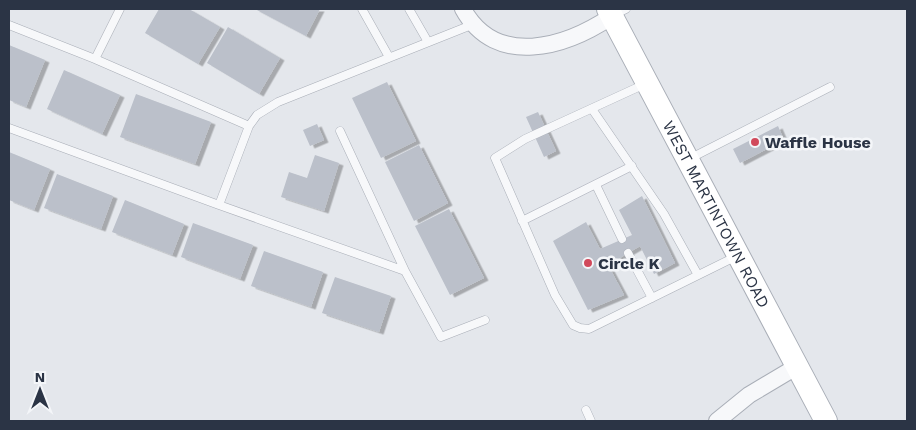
<svg xmlns="http://www.w3.org/2000/svg" width="916" height="430" viewBox="0 0 916 430" font-family="'Work Sans',sans-serif">
	<defs>
		<filter id="shadow"><feDropShadow dx="4.5" dy="2.5" stdDeviation="0" flood-color="#0004"/></filter>
	</defs>
	<rect width="100%" height="100%" fill="#e4e7ec"/>
	<path fill="#bbc0ca" filter="url(#shadow)" d="M 159,9 L 189,9 L 220,27 L 198,64 L 145,33 Z
		M 255,9 L 320,9 L 306,36 Z
		M 228,27 L 280,58 L 259,94 L 207,63 Z
		M 9,45 L 45,60 L 26,107 L 9,100 Z
		M 64,70 L 120,95 L 102,134 L 47,109 Z
		M 387,82 L 416,141 L 381,158 L 352,98 Z
		M 136,94 L 211,122 L 195,164 L 120,137 Z
		M 538,112 L 556,151 L 544,157 L 526,117 Z
		M 317,124 L 324,140 L 310,146 L 303,130 Z
		M 778,126 L 784,140 L 740,163 L 733,149 Z
		M 419,145 L 448,203 L 414,221 L 385,162 Z
		M 9,152 L 50,169 L 34,210 L 9,200 Z
		M 315,155 L 339,163 L 324,211 L 281,197 L 289,172 L 307,178 Z
		M 57,174 L 113,196 L 101,229 L 44,208 Z
		M 642,196 L 675,263 L 654,274 L 640,246 L 608,265 L 624,295 L 588,310 L 553,241 L 586,222 L 600,249 L 632,235 L 619,210 Z
		M 125,200 L 184,224 L 172,255 L 112,232 Z
		M 449,209 L 484,278 L 450,295 L 415,226 Z
		M 193,223 L 253,245 L 240,279 L 181,257 Z
		M 264,251 L 323,272 L 311,307 L 251,286 Z
		M 335,277 L 391,296 L 379,332 L 322,313 Z"/>
	<g fill="none" stroke-linecap="round" stroke-linejoin="round">
		<defs>
			<path id="lane" d="M 120,9 L 95,59 L 249,126
				M 362,9 L 389,57
				M 409,9 L 428,42
				M 614,15 L 626,9
				M 9,25 L 95,59
				M 645,84 L 525,139 L 495,158 L 555,295 L 573,325 L 580,328 L 589,329 L 737,256
				M 592,109 L 664,214 L 698,275
				M 9,128 L 219,205 L 249,126 L 257,115 L 278,102 L 474,24
				M 689,159 L 830,87
				M 596,185 L 622,239
				M 219,205 L 405,271 L 340,131
				M 522,221 L 632,166
				M 628,253 L 652,298
				M 405,271 L 441,337 L 485,320
				M 586,410 L 591,421"/>
			<path id="street" d="M 463,9 C 496,69 566,47 612,16
				M 717,421 L 749,395 L 796,367"/>
			<g id="secondary">
				<path id="s1" d="M 608,9 L 826,421"/>
			</g>
		</defs>
		<use href="#lane" stroke="#a9aeb7" stroke-width="9"/>
		<use href="#street" stroke="#a9aeb7" stroke-width="18"/>
		<use href="#secondary" stroke="#a9aeb7" stroke-width="24"/>
		<use href="#lane" stroke="#f7f8fa" stroke-width="8"/>
		<use href="#street" stroke="#f7f8fa" stroke-width="16"/>
		<use href="#secondary" stroke="#fff" stroke-width="22"/>
	</g>
	<g fill="#d1495b" stroke="#f4f6f9" stroke-width="2">
		<circle cx="755" cy="142" r="5"/>
		<circle cx="588" cy="263" r="5"/>
	</g>
	<g text-anchor="middle" stroke-width="5" stroke-linejoin="round" paint-order="stroke">
		<g font-size="16" font-weight="bold" fill="#2b3445" stroke="#f4f6f9" text-anchor="start">
			<text x="765" y="148">Waffle House</text>
			<text x="598" y="269">Circle K</text>
		</g>
		<g font-size="16" fill="#2b3445" stroke="#f4f6f9">
			<text dy="6" stroke="none"><textPath href="#s1" startOffset="232">WEST MARTINTOWN ROAD</textPath></text>
		</g>
	</g>
	<rect width="916" height="430" fill="none" stroke="#2b3445" stroke-width="20"/>
	<g transform="translate(40 390)" stroke="#f4f6f9" stroke-width="4" paint-order="stroke">
	<path d="M0-4L9 19L0 12L-9 19Z" fill="#2b3445"/>
	<text y="-8" font-size="14" font-weight="bold" text-anchor="middle" fill="#2b3445">N</text>
	</g>
</svg>
